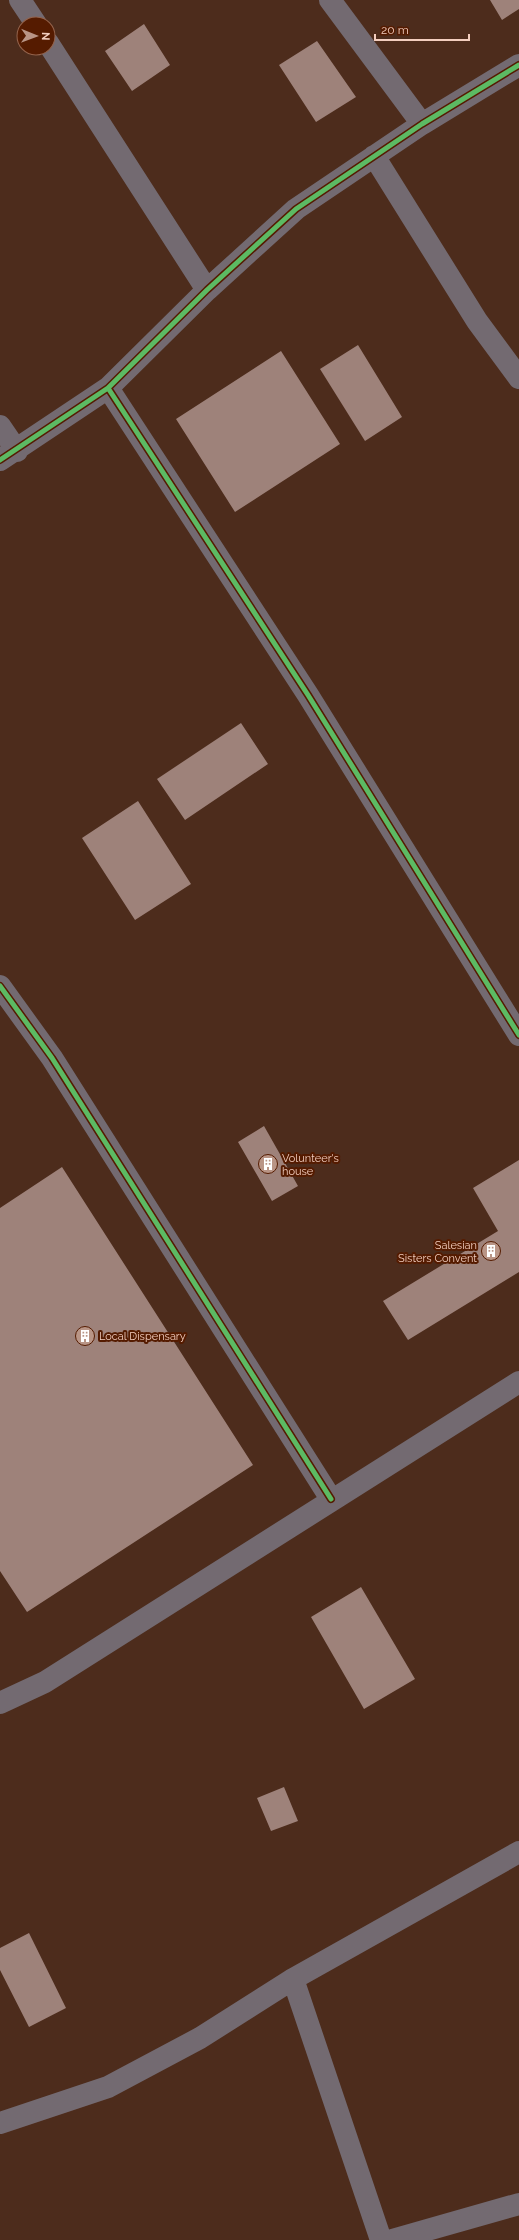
<svg xmlns="http://www.w3.org/2000/svg" width="519" height="2240" viewBox="0 0 519 2240" font-family="Raleway,sans-serif">
	<rect width="100%" height="100%" fill="#4d2c1c"/>
	<path fill="#9e827a" d="M 490,0 L 519,0 L 519,9 L 502,20 Z
		M 144,24 L 170,65 L 132,91 L 105,51 Z
		M 317,41 L 356,97 L 316,122 L 279,65 Z
		M 358,345 L 402,417 L 365,441 L 320,369 Z
		M 281,351 L 340,444 L 235,512 L 176,419 Z
		M 241,723 L 268,764 L 185,820 L 157,779 Z
		M 138,801 L 191,884 L 135,920 L 82,838 Z
		M 264,1126 L 298,1186 L 272,1201 L 238,1142 Z
		M 519,1160 L 519,1272 L 408,1340 L 383,1301 L 498,1231 L 473,1188 Z
		M 62,1167 L 253,1465 L 27,1612 L 0,1571 L 0,1208 Z
		M 361,1587 L 415,1679 L 364,1709 L 311,1617 Z
		M 284,1787 L 298,1821 L 271,1831 L 257,1798 Z
		M 29,1933 L 66,2008 L 29,2027 L 0,1970 L 0,1948 Z"/>
	<g fill="none" stroke-linecap="round" stroke-linejoin="round">
		<path stroke="#736a71" stroke-width="22" d="M 20,0 L 36,24
			M 330,0 L 422,124
			M 48,43 L 207,290
			M 374,156 L 477,321 L 519,378
			M 108,388 L 308,695 L 519,1035
			M 0,426 L 17,451
			M 0,460 L 108,388 L 207,290 L 296,209 L 422,124 L 519,65
			M 0,986 L 52,1058 L 331,1499
			M 0,1703 L 45,1682 L 519,1382
			M 293,1979 L 381,2240
			M 0,2123 L 108,2087 L 200,2038 L 293,1979 L 519,1852
			M 392,2240 L 519,2204"/>
		<defs>
			<path id="cycleway" d="M 108,388 L 308,695 L 519,1035
				M 0,460 L 108,388 L 207,290 L 296,209 L 422,124 L 519,65
				M 0,986 L 52,1058 L 331,1499"/>
		</defs>
		<use href="#cycleway" stroke="#551b00" stroke-width="8"/>
		<use href="#cycleway" stroke="#5cba63" stroke-width="5"/>
	</g>
	<defs>
		<symbol id="building-disc" viewBox="-11 -11 22 22"><circle r="9.5" fill="#b99586" stroke="#551b00"/><path d="M-4-6H4V6H1V3H-1V6H-4ZM-2.5-4.3h1.7v1.8h-1.7ZM.8-4.3h1.7v1.8H.8ZM-2.5-1h1.7V.8h-1.7ZM.8-1h1.7V.8H.8Z" fill="#fff"/></symbol>
	</defs>
	<g fill-rule="evenodd">
		<use href="#building-disc" x="257" y="1153" width="22" height="22"/>
		<use href="#building-disc" x="480" y="1240" width="22" height="22"/>
		<use href="#building-disc" x="74" y="1325" width="22" height="22"/>
	</g>
	<g text-anchor="middle" stroke-width="4" stroke-linejoin="round" paint-order="stroke">
		<g font-size="11" fill="#f3cebf" stroke="#551b00" text-anchor="start">
			<text x="282" y="1162">Volunteer's<tspan x="282" dy="13">house</tspan></text>
			<text x="477" y="1249" text-anchor="end">Salesian<tspan x="477" dy="13">Sisters Convent</tspan></text>
			<text x="99" y="1340">Local Dispensary</text>
		</g>
	</g>
	<g transform="translate(36 36) rotate(91)"><circle r="19" fill="#551b00" stroke="#94634c"/>
	<path d="M0-3L7 15L0 10L-7 15Z" fill="#b99586"/>
	<text y="-6" font-size="11" font-weight="bold" text-anchor="middle" fill="#f3cebf">N</text>
	</g>
	<path d="M375 34v6h94v-6" fill="none" stroke="#f3cebf" stroke-width="2"/>
	<text x="381" y="34" font-size="12" fill="#f3cebf" stroke="#551b00" stroke-width="3" paint-order="stroke">20 m</text>
</svg>
